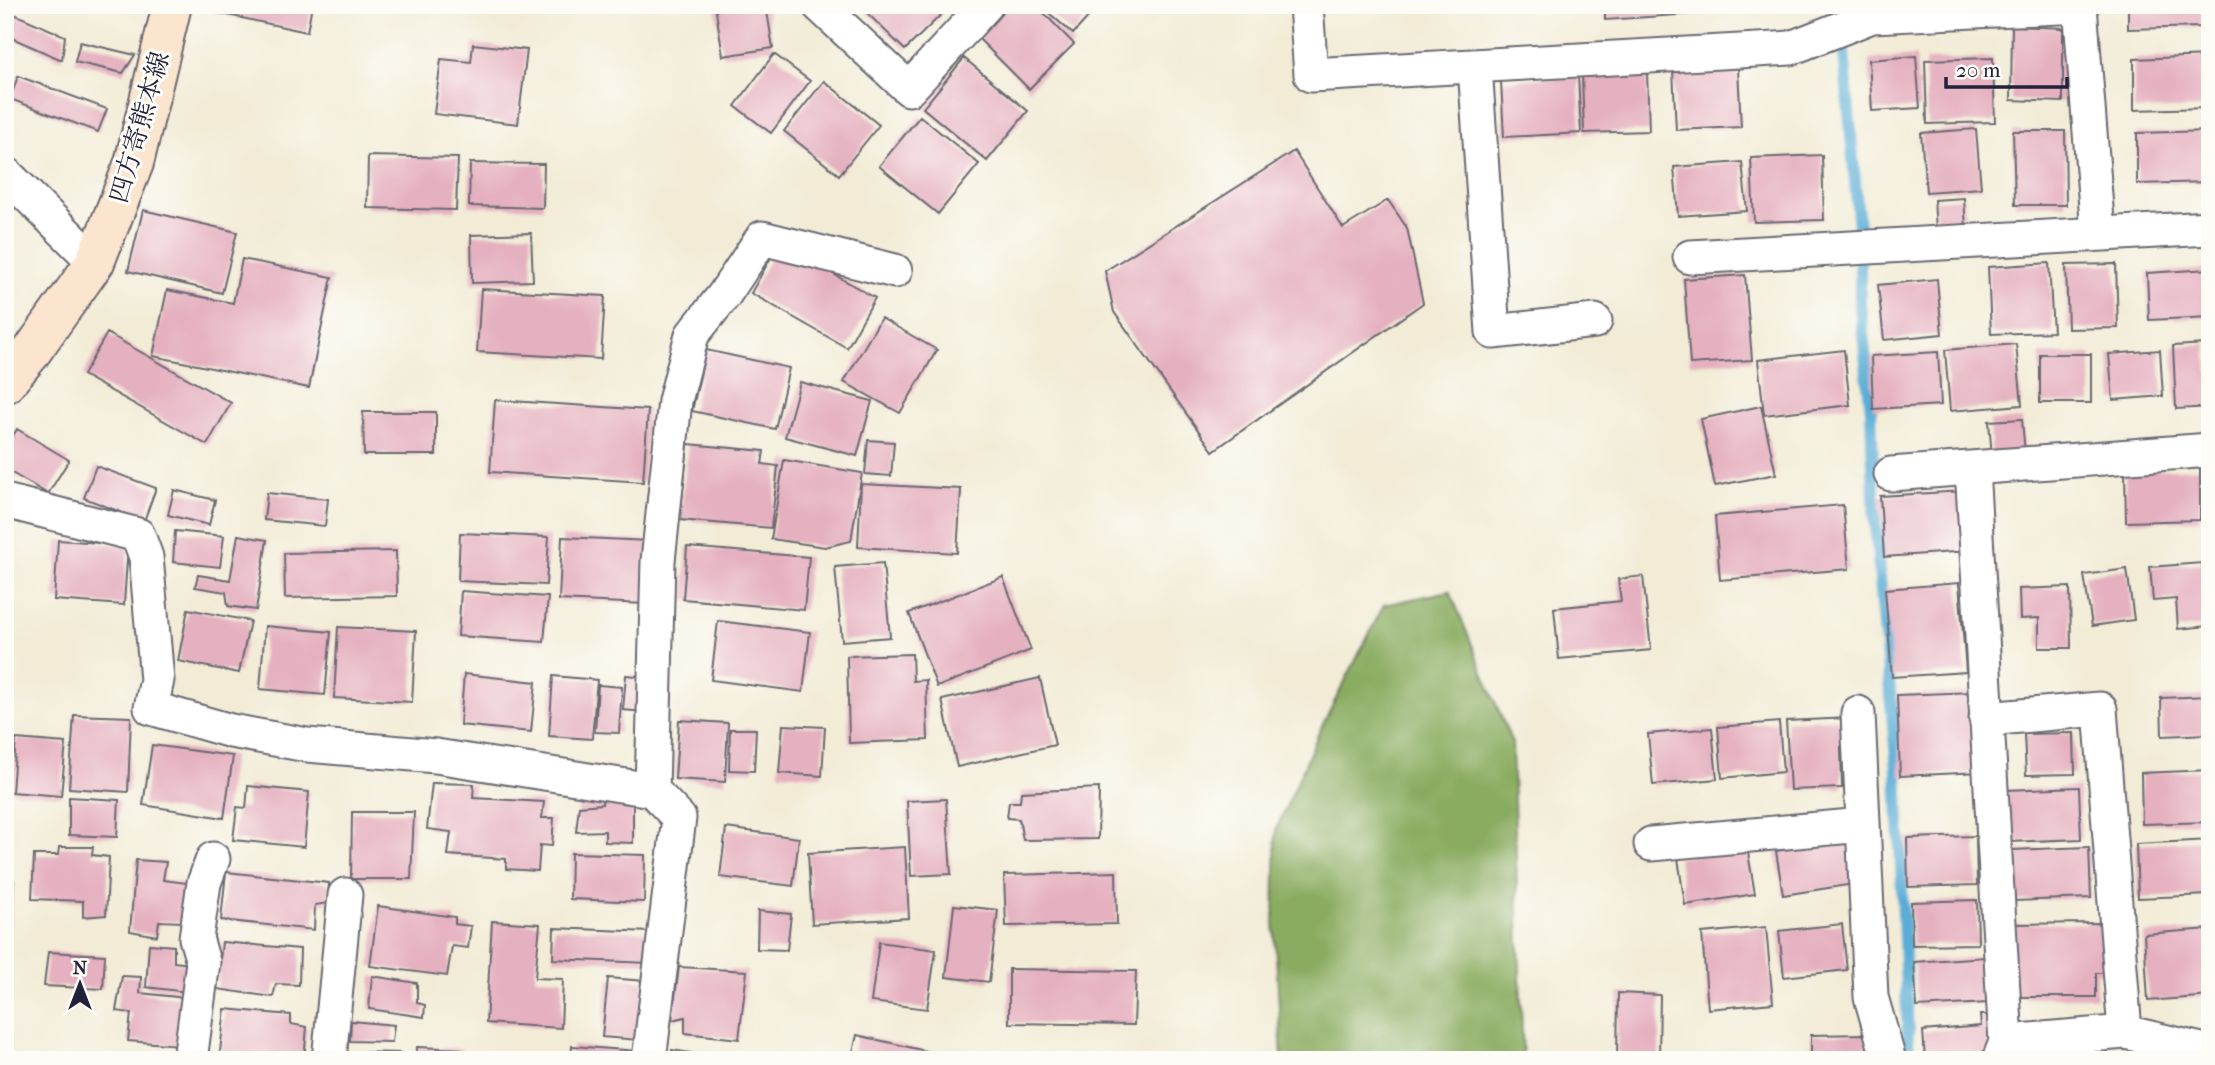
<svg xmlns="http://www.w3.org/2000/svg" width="2215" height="1065" viewBox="0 0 2215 1065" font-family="'IM FELL French Canon','Noto Serif JP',serif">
	<rect width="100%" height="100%" fill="#fdfcf7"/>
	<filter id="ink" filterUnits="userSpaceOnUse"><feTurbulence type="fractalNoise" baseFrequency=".0143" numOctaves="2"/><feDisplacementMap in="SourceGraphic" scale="14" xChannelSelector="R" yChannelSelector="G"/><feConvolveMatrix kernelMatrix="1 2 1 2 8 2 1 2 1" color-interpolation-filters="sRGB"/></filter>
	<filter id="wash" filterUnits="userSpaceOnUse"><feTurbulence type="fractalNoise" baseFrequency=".00686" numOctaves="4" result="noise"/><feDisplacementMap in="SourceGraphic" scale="28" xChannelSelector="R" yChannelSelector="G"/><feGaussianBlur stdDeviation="1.57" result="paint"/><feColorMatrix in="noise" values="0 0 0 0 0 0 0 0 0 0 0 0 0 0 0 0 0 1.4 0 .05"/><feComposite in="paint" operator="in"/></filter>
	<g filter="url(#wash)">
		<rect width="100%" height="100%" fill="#f2ecd7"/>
		<path fill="#8aac60" stroke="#56674e" stroke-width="2" d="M 1450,591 L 1512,743 L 1523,1060 L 1282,1060 L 1274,921 L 1276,830 L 1320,730 L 1384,605 Z"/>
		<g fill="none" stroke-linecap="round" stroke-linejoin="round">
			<path stroke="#5aadd6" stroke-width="12" d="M 1840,5 L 1860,241 L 1860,306 L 1871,411 L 1875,524 L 1897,770 L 1909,1060"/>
		</g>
		<g id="blocks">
			<path fill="#e5b0c0" d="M 211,5 L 312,5 L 307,32 L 209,11 Z
				M 715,5 L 766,5 L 773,48 L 723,56 Z
				M 868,5 L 951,5 L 905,50 L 864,10 Z
				M 1010,5 L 1036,5 L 1074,44 L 1029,89 L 977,37 Z
				M 1040,5 L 1099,5 L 1073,34 Z
				M 1605,5 L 1691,5 L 1691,14 L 1605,20 Z
				M 2128,5 L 2202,5 L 2202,27 L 2128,29 Z
				M 14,14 L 65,36 L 62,60 L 5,35 Z
				M 2012,26 L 2063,28 L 2063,102 L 2011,100 Z
				M 80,42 L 135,55 L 123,73 L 75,62 Z
				M 473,44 L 527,50 L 518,124 L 434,114 L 441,59 L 471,62 Z
				M 774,54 L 810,81 L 771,133 L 735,106 Z
				M 1916,56 L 1920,108 L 1872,111 L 1869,60 Z
				M 2208,56 L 2208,108 L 2134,110 L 2134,59 Z
				M 964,58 L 1028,111 L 987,161 L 923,108 Z
				M 1993,58 L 1995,122 L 1927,124 L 1925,60 Z
				M 1738,68 L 1741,127 L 1676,130 L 1673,70 Z
				M 1647,72 L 1649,131 L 1584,133 L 1582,74 Z
				M 18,76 L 107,109 L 98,132 L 10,99 Z
				M 1578,76 L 1581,133 L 1504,137 L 1501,81 Z
				M 824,81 L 879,125 L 839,175 L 784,131 Z
				M 920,116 L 979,164 L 938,214 L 879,166 Z
				M 1976,129 L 1981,188 L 1926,192 L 1921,133 Z
				M 2013,131 L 2065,131 L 2066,205 L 2015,205 Z
				M 2210,131 L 2210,182 L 2137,184 L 2137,133 Z
				M 1294,151 L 1343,228 L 1388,200 L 1407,228 L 1423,303 L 1213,451 L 1114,312 L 1105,271 Z
				M 1822,155 L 1824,220 L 1754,222 L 1751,158 Z
				M 368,156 L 458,158 L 456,210 L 367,208 Z
				M 1742,162 L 1747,211 L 1678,216 L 1674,167 Z
				M 470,163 L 544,164 L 543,208 L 469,206 Z
				M 1964,198 L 1966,228 L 1936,230 L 1934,200 Z
				M 143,210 L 237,232 L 222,293 L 128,271 Z
				M 531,233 L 533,281 L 472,283 L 471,235 Z
				M 779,243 L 875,298 L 847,348 L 751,293 Z
				M 242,259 L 332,277 L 309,388 L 153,356 L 167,290 L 233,303 Z
				M 2049,263 L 2053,332 L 1991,334 L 1988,267 Z
				M 2116,264 L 2118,328 L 2068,329 L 2066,265 Z
				M 2210,269 L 2210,317 L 2149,320 L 2147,273 Z
				M 1745,275 L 1752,360 L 1690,364 L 1684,279 Z
				M 1937,279 L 1942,334 L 1884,340 L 1878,285 Z
				M 481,289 L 605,296 L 601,359 L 477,352 Z
				M 881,318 L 937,350 L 900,413 L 844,382 Z
				M 107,333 L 231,403 L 207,445 L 83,375 Z
				M 2016,344 L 2022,405 L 1950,411 L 1945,350 Z
				M 2206,344 L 2208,372 L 2210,372 L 2210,407 L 2176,409 L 2173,346 Z
				M 706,350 L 789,368 L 775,429 L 692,411 Z
				M 1844,350 L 1850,405 L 1764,415 L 1758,360 Z
				M 2160,350 L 2163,396 L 2113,400 L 2109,354 Z
				M 1938,352 L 1941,405 L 1873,409 L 1871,356 Z
				M 2040,354 L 2091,354 L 2091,403 L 2040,403 Z
				M 800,382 L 872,401 L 857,456 L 785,437 Z
				M 495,400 L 648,410 L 643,482 L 490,472 Z
				M 1761,406 L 1776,474 L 1715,486 L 1701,419 Z
				M 363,412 L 436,412 L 436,455 L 364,455 Z
				M 2022,419 L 2025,454 L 1992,457 L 1989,421 Z
				M 17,429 L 69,460 L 48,494 L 5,469 L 5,449 Z
				M 868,440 L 894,442 L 891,476 L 865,474 Z
				M 688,444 L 764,451 L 762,464 L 778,466 L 771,528 L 680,520 Z
				M 784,460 L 862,473 L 851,541 L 825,547 L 771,539 Z
				M 96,466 L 156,488 L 144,521 L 84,498 Z
				M 2200,468 L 2200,520 L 2126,522 L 2125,471 Z
				M 861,484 L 961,489 L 957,553 L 858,547 Z
				M 174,490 L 215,500 L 209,525 L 168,515 Z
				M 1964,491 L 1968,551 L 1884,557 L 1880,496 Z
				M 267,493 L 328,499 L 325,526 L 264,520 Z
				M 1843,505 L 1849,569 L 1720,580 L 1715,516 Z
				M 175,531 L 224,536 L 220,567 L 173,562 Z
				M 460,533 L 549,537 L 546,585 L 458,581 Z
				M 238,535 L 267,540 L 256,610 L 228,606 L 226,592 L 195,587 L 198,575 L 230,580 Z
				M 562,537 L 649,541 L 645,604 L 559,600 Z
				M 58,540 L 128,545 L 124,605 L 54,600 Z
				M 687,547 L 809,557 L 804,610 L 683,599 Z
				M 396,551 L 397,596 L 285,598 L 284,553 Z
				M 883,563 L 890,637 L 842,641 L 835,567 Z
				M 2202,563 L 2208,626 L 2178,629 L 2176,599 L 2153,601 L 2150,567 Z
				M 2127,569 L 2134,620 L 2092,626 L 2084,575 Z
				M 1643,576 L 1651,650 L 1559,659 L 1554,608 L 1621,601 L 1618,579 Z
				M 1003,577 L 1031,650 L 937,687 L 909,613 Z
				M 1959,583 L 1966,672 L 1892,677 L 1885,589 Z
				M 2070,587 L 2071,648 L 2039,648 L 2039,618 L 2020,619 L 2019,589 Z
				M 461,591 L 548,597 L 544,642 L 458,636 Z
				M 188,609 L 250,621 L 239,673 L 178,661 Z
				M 718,621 L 810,632 L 803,692 L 711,680 Z
				M 265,626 L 331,632 L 325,695 L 260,689 Z
				M 338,627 L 416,631 L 412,702 L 334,698 Z
				M 912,654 L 913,681 L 926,680 L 928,740 L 849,743 L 847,656 Z
				M 464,674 L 536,682 L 531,732 L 460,725 Z
				M 626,675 L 646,677 L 644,712 L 623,710 Z
				M 553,676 L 597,680 L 592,739 L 549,736 Z
				M 1040,678 L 1055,745 L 957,767 L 942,700 Z
				M 598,685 L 622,687 L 619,733 L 595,732 Z
				M 1976,692 L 1980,772 L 1900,776 L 1897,695 Z
				M 2210,696 L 2210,734 L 2162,736 L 2161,698 Z
				M 74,715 L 131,717 L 128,792 L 69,788 Z
				M 1850,718 L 1852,747 L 1841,747 L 1842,788 L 1790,790 L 1786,721 Z
				M 679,720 L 728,723 L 725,782 L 675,779 Z
				M 1779,722 L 1783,772 L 1722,778 L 1718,727 Z
				M 783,725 L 825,727 L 822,776 L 779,773 Z
				M 1712,728 L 1717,779 L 1653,785 L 1648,734 Z
				M 730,729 L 756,729 L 754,771 L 729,770 Z
				M 2074,733 L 2075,774 L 2026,775 L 2024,734 Z
				M 16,739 L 66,743 L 61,796 L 12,792 Z
				M 152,745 L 233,756 L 224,818 L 143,805 Z
				M 2210,770 L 2210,822 L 2142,824 L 2141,773 Z
				M 432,783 L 474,784 L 473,798 L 544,802 L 542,818 L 554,818 L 552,846 L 540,845 L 538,871 L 506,869 L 506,859 L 448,855 L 451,832 L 427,829 Z
				M 248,786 L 309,792 L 304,847 L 233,840 L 237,807 L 246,808 Z
				M 2079,787 L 2081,839 L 2009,842 L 2007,790 Z
				M 1099,788 L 1098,839 L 1023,840 L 1019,819 L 1007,818 L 1009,802 L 1020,802 L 1021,792 Z
				M 603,796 L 633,798 L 633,843 L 605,842 L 605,831 L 576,832 L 579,806 L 602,804 Z
				M 69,797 L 119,800 L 117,837 L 69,835 Z
				M 946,799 L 951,874 L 911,876 L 907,801 Z
				M 352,812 L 414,812 L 411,879 L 351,879 Z
				M 726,828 L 799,838 L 793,886 L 720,877 Z
				M 1976,836 L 1977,885 L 1908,887 L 1907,838 Z
				M 1847,840 L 1854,884 L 1783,895 L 1776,851 Z
				M 2210,840 L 2210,895 L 2138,898 L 2136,844 Z
				M 59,847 L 93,847 L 92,855 L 109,857 L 106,915 L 83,917 L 83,901 L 32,899 L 34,855 L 58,855 Z
				M 905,847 L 909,918 L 812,924 L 808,853 Z
				M 1747,847 L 1755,894 L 1685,905 L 1678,858 Z
				M 2089,847 L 2091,898 L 2014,901 L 2012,850 Z
				M 571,853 L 645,855 L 644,902 L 570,899 Z
				M 136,860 L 166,862 L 163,880 L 187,883 L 182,922 L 159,921 L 157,936 L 130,931 Z
				M 226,872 L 329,883 L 328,903 L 315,905 L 314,930 L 221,920 Z
				M 1116,872 L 1117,924 L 1006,926 L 1004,875 Z
				M 5,880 L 14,881 L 7,957 L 5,957 Z
				M 1977,900 L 1978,944 L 1912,945 L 1911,902 Z
				M 954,905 L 998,910 L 989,982 L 946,977 Z
				M 378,906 L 455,917 L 455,924 L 471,926 L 468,948 L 452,946 L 447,976 L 370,966 Z
				M 758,911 L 791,914 L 787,950 L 757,949 Z
				M 492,921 L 540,924 L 535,978 L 563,979 L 561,1028 L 486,1023 Z
				M 2104,923 L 2104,973 L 2096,973 L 2096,997 L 2013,997 L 2012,924 Z
				M 1842,924 L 1847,970 L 1784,977 L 1779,931 Z
				M 1766,927 L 1773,1003 L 1708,1009 L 1702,933 Z
				M 554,928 L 651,932 L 650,963 L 553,959 Z
				M 2210,929 L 2210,996 L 2148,1001 L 2144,934 Z
				M 222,942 L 300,949 L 299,985 L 276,984 L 273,997 L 217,989 Z
				M 879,942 L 936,950 L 927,1009 L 871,1002 Z
				M 149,944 L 174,946 L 174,962 L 191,964 L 187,992 L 146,987 Z
				M 48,952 L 105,955 L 103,989 L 44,986 Z
				M 1985,957 L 1988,1003 L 1917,1007 L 1914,962 Z
				M 679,967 L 747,971 L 739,1039 L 685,1033 L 685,1017 L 672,1020 Z
				M 1009,969 L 1136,971 L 1134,1025 L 1009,1023 Z
				M 122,976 L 141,977 L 140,993 L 186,998 L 180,1045 L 128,1041 L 131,1013 L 116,1011 Z
				M 372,976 L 417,983 L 417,1003 L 425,1005 L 424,1017 L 369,1009 Z
				M 608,978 L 645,981 L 639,1040 L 602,1037 Z
				M 1618,993 L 1660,995 L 1659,1060 L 1617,1060 Z
				M 225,1009 L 291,1015 L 291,1024 L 307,1027 L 304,1060 L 219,1060 Z
				M 1980,1015 L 1990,1015 L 1993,1051 L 1987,1060 L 1925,1060 L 1923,1031 L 1981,1026 Z
				M 351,1021 L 394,1025 L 392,1042 L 350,1041 Z
				M 1867,1034 L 1867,1060 L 1811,1060 L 1811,1035 Z
				M 857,1035 L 960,1059 L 960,1060 L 851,1060 Z
				M 572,1046 L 637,1051 L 637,1060 L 571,1060 Z
				M 417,1047 L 462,1049 L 461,1060 L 416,1060 Z
				M 672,1050 L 720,1058 L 720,1060 L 671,1060 Z
				M 356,1052 L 401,1053 L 401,1060 L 356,1060 Z
				M 1009,1055 L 1028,1058 L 1028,1060 L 1008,1060 Z"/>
		</g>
	</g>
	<g filter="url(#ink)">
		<use href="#blocks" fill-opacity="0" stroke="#6b6972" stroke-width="2"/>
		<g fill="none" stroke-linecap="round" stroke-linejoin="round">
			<defs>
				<path id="street" d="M 819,5 L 909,89 L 986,5
					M 1306,5 L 1311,75 L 1791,48 L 1872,16 L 2080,6 L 2098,233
					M 1475,66 L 1493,332 L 1595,321
					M 5,173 L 95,262
					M 1690,257 L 2210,228
					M 1972,468 L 2006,1042 L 1999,1060
					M 1891,474 L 2210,450
					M 5,501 L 138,535 L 146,557 L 157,680 L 151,708 L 231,731 L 307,745 L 436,756 L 652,790 L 679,818 L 649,1060
					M 1858,713 L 1871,997 L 1889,1060
					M 1986,719 L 2100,709 L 2125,1032
					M 652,790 L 658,561 L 675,401 L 692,335 L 724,295 L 762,238 L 895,271
					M 1651,844 L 1863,825
					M 2006,1042 L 2125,1032 L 2210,1052
					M 190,1060 L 203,962 L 196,938 L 204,883 L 213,859
					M 329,1060 L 345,895"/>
				<path id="secondary" d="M 5,384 L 30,354 L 95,262 L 134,163 L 172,5"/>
			</defs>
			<use href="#street" stroke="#6b6972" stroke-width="37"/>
			<use href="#secondary" stroke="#6b6972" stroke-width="42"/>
			<use href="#street" stroke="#fff" stroke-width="33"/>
			<use href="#secondary" stroke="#fbe5cf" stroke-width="38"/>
		</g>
	</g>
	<g text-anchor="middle" stroke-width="6" stroke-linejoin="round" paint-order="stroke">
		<g font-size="26" fill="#22223b" stroke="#fdfcf7">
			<text transform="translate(139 127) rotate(-74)" y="9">四方寄熊本線</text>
		</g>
	</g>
	<rect width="2215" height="1065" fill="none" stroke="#fdfcf7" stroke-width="28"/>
	<g transform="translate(80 984)" stroke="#fdfcf7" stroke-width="5" paint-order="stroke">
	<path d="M0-5L12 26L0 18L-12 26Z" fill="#22223b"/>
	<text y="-10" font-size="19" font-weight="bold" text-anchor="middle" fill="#22223b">N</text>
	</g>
	<path d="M1946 77v10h121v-10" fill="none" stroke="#22223b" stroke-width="3.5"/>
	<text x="1956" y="77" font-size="21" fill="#22223b" stroke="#fdfcf7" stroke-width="5" paint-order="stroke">20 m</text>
</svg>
